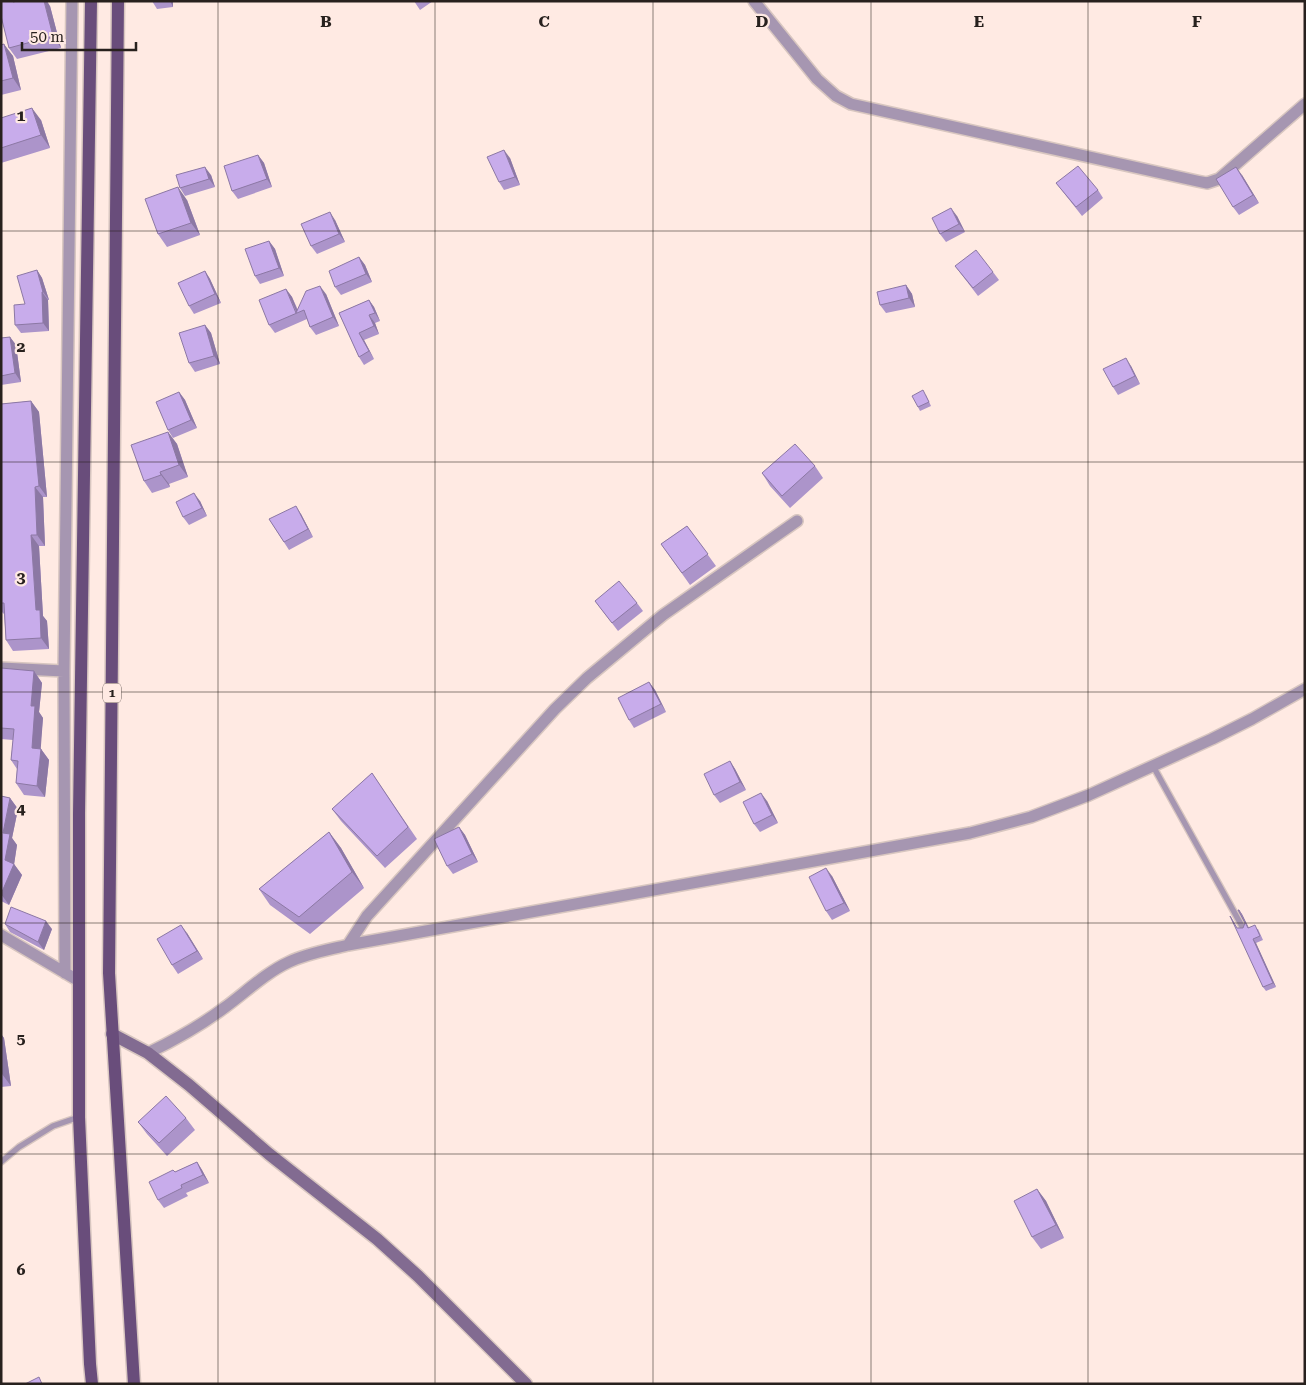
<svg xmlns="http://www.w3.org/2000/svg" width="1306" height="1385" viewBox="0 0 1306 1385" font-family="'Roboto Serif',serif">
	<rect width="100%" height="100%" fill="#ffeae3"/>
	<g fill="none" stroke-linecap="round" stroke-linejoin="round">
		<defs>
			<path id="lane" d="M 1153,766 L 1243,928
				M 1,1162 L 19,1147 L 53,1126 L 79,1117"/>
			<path id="street" d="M 754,1 L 817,79 L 836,96 L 851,104 L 1197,181 L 1207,183 L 1219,179 L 1305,104
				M 1,668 L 64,671
				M 1,935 L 79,981
				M 348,945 L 367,916 L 555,709 L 587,678 L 663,615 L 797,521
				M 65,973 L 64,671 L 72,1
				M 148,1053 C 175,1040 200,1026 224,1008 C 245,993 265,973 289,962 C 308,953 328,950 348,945 L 970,833 L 1031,817 L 1089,795 L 1212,739 L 1252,719 L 1305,689"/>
			<path id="secondary" d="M 112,1034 L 148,1053 L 189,1085 L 269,1154 L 377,1239 L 418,1276 L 526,1384"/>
			<path id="primary" d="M 91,1 L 79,814 L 79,1117 L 90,1364 L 92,1384
				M 118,1 L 109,973 L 134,1384"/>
		</defs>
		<use href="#lane" stroke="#d8c6c0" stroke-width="8"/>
		<use href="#street" stroke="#d8c6c0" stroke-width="14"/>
		<use href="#secondary" stroke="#d8c6c0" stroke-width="15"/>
		<use href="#primary" stroke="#d8c6c0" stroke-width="15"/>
		<use href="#lane" stroke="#a696b1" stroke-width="5.5"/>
		<use href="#street" stroke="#a696b1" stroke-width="11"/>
		<use href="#secondary" stroke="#826b91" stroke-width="12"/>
		<use href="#primary" stroke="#694d7b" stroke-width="12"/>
	</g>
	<path fill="#ac94ca" d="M 152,1 L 173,1 L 173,7 L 157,9 Z
		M 414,1 L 433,1 L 420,10 Z
		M 50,6 L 61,48 L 17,59 L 9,48 Z
		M 1,45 L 13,56 L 21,90 L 1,95 Z
		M 1,118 L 41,120 L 50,148 L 1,163 Z
		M 258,155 L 264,163 L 272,187 L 238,199 L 232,191 Z
		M 510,158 L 520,185 L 504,190 L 499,182 Z
		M 211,175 L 215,187 L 185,196 L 180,188 Z
		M 1242,175 L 1259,203 L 1239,215 L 1233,207 Z
		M 1056,183 L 1098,190 L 1103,198 L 1082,216 Z
		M 187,200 L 200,235 L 167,247 L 158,234 Z
		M 957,216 L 965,232 L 946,242 L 940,234 Z
		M 335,220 L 345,242 L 317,254 L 311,246 Z
		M 269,241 L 275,249 L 284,276 L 260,284 L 255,276 Z
		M 359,257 L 365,265 L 372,282 L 341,295 L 335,287 Z
		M 955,266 L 993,272 L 999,280 L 978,296 Z
		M 37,270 L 42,278 L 49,300 L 48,300 L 49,331 L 21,333 L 15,325 L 25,304 Z
		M 205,271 L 210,279 L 221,303 L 194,314 L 189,306 Z
		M 906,285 L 912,294 L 915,307 L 886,313 L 880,305 Z
		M 286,289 L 292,297 L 298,310 L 326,294 L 339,326 L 316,335 L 310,327 L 307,319 L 275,333 L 269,325 Z
		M 369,300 L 374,307 L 380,321 L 375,323 L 379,334 L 364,340 L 374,359 L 364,365 L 359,357 L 339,313 Z
		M 205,325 L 211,333 L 220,364 L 195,372 L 189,363 Z
		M 10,337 L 16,345 L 21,382 L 1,385 L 1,338 Z
		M 1131,366 L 1140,384 L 1118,395 L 1113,387 Z
		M 179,392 L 185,400 L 197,428 L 173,438 L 168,430 Z
		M 926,395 L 931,406 L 920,411 L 918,407 Z
		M 31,401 L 39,412 L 47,497 L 43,497 L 45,546 L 39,546 L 43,616 L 47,621 L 49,649 L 13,651 L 6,640 L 4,614 L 1,611 L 1,404 Z
		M 168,432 L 177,444 L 188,477 L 169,484 L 170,487 L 152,493 L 144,481 Z
		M 815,466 L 823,478 L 790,508 L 770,486 L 762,473 Z
		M 200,501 L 207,516 L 189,525 L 183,517 Z
		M 301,514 L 313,537 L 289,550 L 269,519 Z
		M 687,526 L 716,566 L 690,585 L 661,544 Z
		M 595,601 L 637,603 L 643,611 L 618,631 Z
		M 1,668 L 34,671 L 42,683 L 39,712 L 43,718 L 40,748 L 41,749 L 49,760 L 45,797 L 24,795 L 16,783 L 17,769 L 11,760 L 13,740 L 1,739 Z
		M 649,682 L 655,690 L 666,712 L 634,728 L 629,720 Z
		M 730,761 L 735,769 L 746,790 L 720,803 L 714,795 Z
		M 372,773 L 417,839 L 385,868 L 341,821 L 332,809 Z
		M 1,796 L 10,798 L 18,809 L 12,838 L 17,845 L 14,864 L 22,875 L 9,905 L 1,901 Z
		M 767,801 L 778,823 L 760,832 L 754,824 Z
		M 459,827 L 465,835 L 478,862 L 453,874 L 447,866 Z
		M 329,832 L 341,848 L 364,888 L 310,934 L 270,905 L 259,889 Z
		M 832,876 L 850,911 L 832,920 L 826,911 Z
		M 1242,914 L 1248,928 L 1258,929 L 1263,940 L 1256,943 L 1276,987 L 1266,991 L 1263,987 L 1238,928 L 1243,928 L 1245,923 Z
		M 5,924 L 52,929 L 44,950 L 10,932 Z
		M 187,933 L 203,959 L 178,974 L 172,965 Z
		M 1,1034 L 4,1038 L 11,1086 L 1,1087 Z
		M 186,1118 L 195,1130 L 167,1156 L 147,1134 L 138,1122 Z
		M 197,1162 L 202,1170 L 209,1183 L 186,1193 L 188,1196 L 164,1208 L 158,1200 L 175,1172 Z
		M 1037,1189 L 1046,1201 L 1064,1238 L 1041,1249 L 1032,1237 Z"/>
	<path fill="#8c78a4" d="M 44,1 L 47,1 L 50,6 L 61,48 L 53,36 Z
		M 170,1 L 173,1 L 173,7 Z
		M 4,44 L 13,56 L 21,90 L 13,78 Z
		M 32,108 L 41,120 L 50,148 L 41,135 Z
		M 504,150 L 510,158 L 520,185 L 515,177 Z
		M 258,155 L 264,163 L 272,187 L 267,179 Z
		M 205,167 L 211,175 L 215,187 L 209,179 Z
		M 1236,167 L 1242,175 L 1259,203 L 1253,195 Z
		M 178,187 L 187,200 L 200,235 L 191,223 Z
		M 951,208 L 957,216 L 965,232 L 959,224 Z
		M 330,212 L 335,220 L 345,242 L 339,234 Z
		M 269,241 L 275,249 L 284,276 L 279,268 Z
		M 359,257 L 365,265 L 372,282 L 366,274 Z
		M 37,270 L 42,278 L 49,300 L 43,292 Z
		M 205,271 L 210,279 L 221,303 L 215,294 Z
		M 906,285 L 912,294 L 915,307 L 909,298 Z
		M 320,286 L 326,294 L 339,326 L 333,317 Z
		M 286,289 L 292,297 L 298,312 L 297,313 Z
		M 42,292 L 48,300 L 49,331 L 43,323 Z
		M 369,300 L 374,307 L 380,321 L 375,313 Z
		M 369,315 L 375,323 L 379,334 L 374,326 Z
		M 205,325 L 211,333 L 220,364 L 214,356 Z
		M 359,333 L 364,340 L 374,359 L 369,351 Z
		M 10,337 L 16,345 L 21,382 L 15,373 Z
		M 1126,358 L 1131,366 L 1140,384 L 1135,376 Z
		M 179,392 L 185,400 L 197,428 L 191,420 Z
		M 31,401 L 39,412 L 47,497 L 39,486 Z
		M 168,432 L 177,444 L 188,477 L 179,465 Z
		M 160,472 L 169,484 L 170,487 L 161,475 Z
		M 35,487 L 43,497 L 45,546 L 37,535 Z
		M 194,493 L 200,501 L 207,516 L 202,508 Z
		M 296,506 L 301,514 L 313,537 L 308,529 Z
		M 31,535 L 39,546 L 43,616 L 47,621 L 49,649 L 41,638 L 36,610 Z
		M 34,671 L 42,683 L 39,712 L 43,718 L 40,759 L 32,748 L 31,706 Z
		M 649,682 L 655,690 L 666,712 L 661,704 Z
		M 41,749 L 49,760 L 45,797 L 37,786 Z
		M 730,761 L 735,769 L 746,790 L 740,782 Z
		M 761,793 L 767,801 L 778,823 L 772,815 Z
		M 10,798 L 18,809 L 12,838 L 17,845 L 14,865 L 14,864 L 22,875 L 9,905 L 1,894 L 5,860 L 3,833 Z
		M 459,827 L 465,835 L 478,862 L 472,854 Z
		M 329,832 L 341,848 L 364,888 L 352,872 Z
		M 826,868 L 832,876 L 850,911 L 844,903 Z
		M 1239,910 L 1242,914 L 1251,932 L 1248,928 Z
		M 46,921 L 52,929 L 44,950 L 38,942 Z
		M 181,925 L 187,933 L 203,959 L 197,951 Z
		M 1253,939 L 1256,943 L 1276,987 L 1273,983 Z
		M 1,1034 L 4,1038 L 11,1086 L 2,1074 L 1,1068 Z
		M 197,1162 L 202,1170 L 209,1183 L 203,1175 Z
		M 1037,1189 L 1046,1201 L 1064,1238 L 1056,1225 Z"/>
	<path fill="#c8aceb" stroke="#8c78a4" d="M 1,1 L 13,1 L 13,2 L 18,1 L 44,1 L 53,36 L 9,48 L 1,16 Z
		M 4,44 L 13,78 L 1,81 L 1,45 Z
		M 32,108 L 41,135 L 1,148 L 1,118 Z
		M 504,150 L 515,177 L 499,182 L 487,157 Z
		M 258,155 L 267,179 L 232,191 L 224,166 Z
		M 1078,166 L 1098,190 L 1076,207 L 1056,183 Z
		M 205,167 L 209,179 L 180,188 L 176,175 Z
		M 1236,167 L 1253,195 L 1233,207 L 1216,179 Z
		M 178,187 L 191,223 L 158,234 L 145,199 Z
		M 951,208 L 959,224 L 940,234 L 932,218 Z
		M 330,212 L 339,234 L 311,246 L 301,224 Z
		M 269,241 L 279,268 L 255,276 L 245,249 Z
		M 976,250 L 993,272 L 973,288 L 955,266 Z
		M 359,257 L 366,274 L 335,287 L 329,271 Z
		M 37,270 L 43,292 L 42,292 L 43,323 L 15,325 L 14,305 L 25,304 L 17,276 Z
		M 205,271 L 215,294 L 189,306 L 178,283 Z
		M 906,285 L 909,298 L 880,305 L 877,292 Z
		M 320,286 L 333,317 L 310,327 L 304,310 L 269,325 L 259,300 L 286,289 L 296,313 L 306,291 Z
		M 369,300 L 375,313 L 369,315 L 374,326 L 359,333 L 369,351 L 359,357 L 339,313 Z
		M 205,325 L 214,356 L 189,363 L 179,333 Z
		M 10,337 L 15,373 L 1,376 L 1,338 Z
		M 1126,358 L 1135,376 L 1113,387 L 1103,369 Z
		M 923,390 L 929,402 L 918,407 L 912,396 Z
		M 179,392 L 191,420 L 168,430 L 156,402 Z
		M 31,401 L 39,486 L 35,487 L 37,535 L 31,535 L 36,610 L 40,610 L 41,638 L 6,640 L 4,603 L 1,603 L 1,404 Z
		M 168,432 L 179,465 L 160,472 L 161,475 L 144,481 L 131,445 Z
		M 795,444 L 815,466 L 782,496 L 762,473 Z
		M 194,493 L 202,508 L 183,517 L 176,502 Z
		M 296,506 L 308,529 L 284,542 L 269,519 Z
		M 687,526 L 708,554 L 682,573 L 661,544 Z
		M 619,581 L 637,603 L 612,623 L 595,601 Z
		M 1,668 L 34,671 L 31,706 L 35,706 L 32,748 L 41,749 L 37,786 L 16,783 L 18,761 L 11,760 L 14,729 L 1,728 Z
		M 649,682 L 661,704 L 629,720 L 618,698 Z
		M 730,761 L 740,782 L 714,795 L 704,774 Z
		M 372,773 L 408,827 L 377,856 L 332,809 Z
		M 761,793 L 772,815 L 754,824 L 743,802 Z
		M 1,796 L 10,798 L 3,833 L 10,834 L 5,860 L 14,864 L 1,894 Z
		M 459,827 L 472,854 L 447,866 L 434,839 Z
		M 329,832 L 352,872 L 299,917 L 259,889 Z
		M 826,868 L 844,903 L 826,911 L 809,877 Z
		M 11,907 L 46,921 L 38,942 L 5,924 Z
		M 1238,910 L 1239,910 L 1248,928 L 1255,925 L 1260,936 L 1253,939 L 1273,983 L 1263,987 L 1230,916 L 1237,928 L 1243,928 L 1245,923 Z
		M 181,925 L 197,951 L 172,965 L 157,939 Z
		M 166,1096 L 186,1118 L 159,1143 L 138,1122 Z
		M 197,1162 L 203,1175 L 181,1185 L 182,1188 L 158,1200 L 149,1182 L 173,1170 L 175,1172 Z
		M 1037,1189 L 1056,1225 L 1032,1237 L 1014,1201 Z
		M 39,1377 L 42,1384 L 25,1384 Z"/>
	<path fill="none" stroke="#28211e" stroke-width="1" stroke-opacity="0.55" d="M 218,1 L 218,1384M 435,1 L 435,1384M 653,1 L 653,1384M 871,1 L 871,1384M 1088,1 L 1088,1384M 1,231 L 1305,231M 1,462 L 1305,462M 1,692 L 1305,692M 1,923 L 1305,923M 1,1154 L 1305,1154"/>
	<g text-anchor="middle" stroke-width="4.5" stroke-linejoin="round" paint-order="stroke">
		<rect fill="#ffeae3" stroke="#685d59" stroke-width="1" x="103" y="683.5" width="18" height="19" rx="4"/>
		<g font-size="12" font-weight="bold" fill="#28211e">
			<text x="112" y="697">1</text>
		</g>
	</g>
	<g font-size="16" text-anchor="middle" font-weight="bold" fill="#28211e" stroke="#ffeae3" stroke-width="4.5" stroke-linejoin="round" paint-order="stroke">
		<text x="326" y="27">B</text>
		<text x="544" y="27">C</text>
		<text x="762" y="27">D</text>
		<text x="979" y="27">E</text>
		<text x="1197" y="27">F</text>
		<text x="21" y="121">1</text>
		<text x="21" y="352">2</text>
		<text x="21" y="583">3</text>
		<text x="21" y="814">4</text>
		<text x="21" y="1044">5</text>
		<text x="21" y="1275">6</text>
	</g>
	<rect width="1306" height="1385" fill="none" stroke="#28211e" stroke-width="5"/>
	<path d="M22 42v8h114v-8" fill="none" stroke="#28211e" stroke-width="2.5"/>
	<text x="30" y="42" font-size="15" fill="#28211e" stroke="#ffeae3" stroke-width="4" paint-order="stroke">50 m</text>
</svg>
